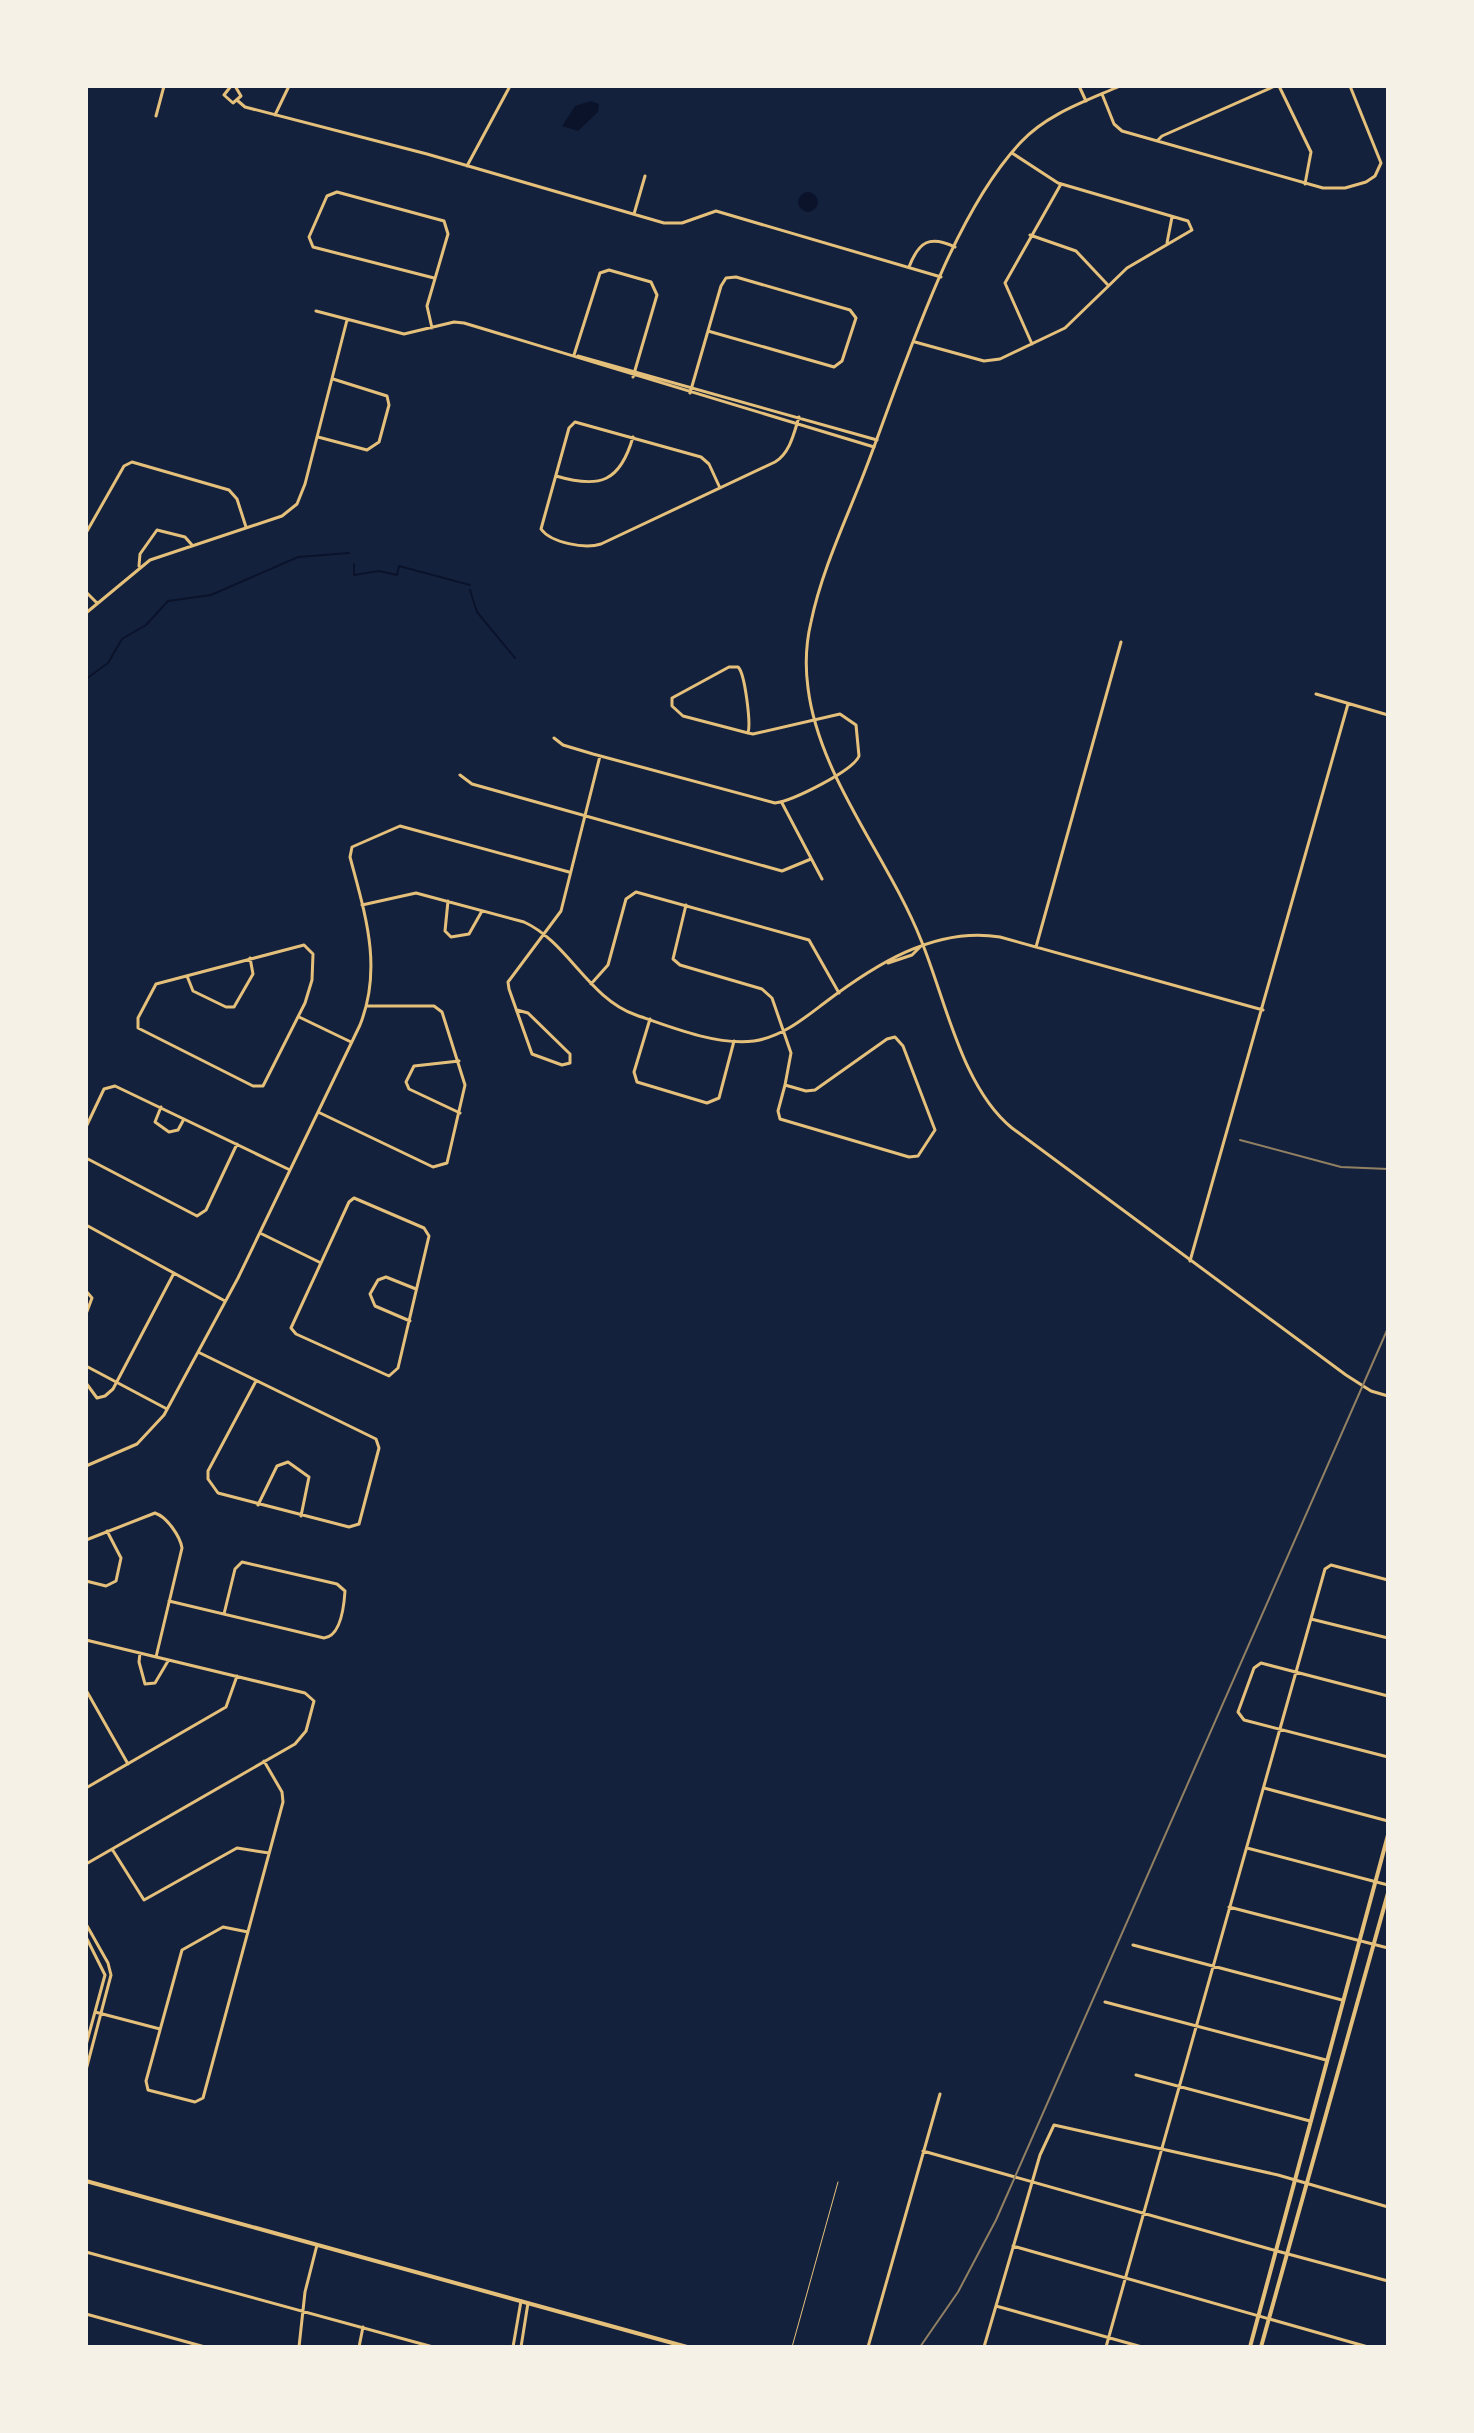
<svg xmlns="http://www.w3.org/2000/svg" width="1474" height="2433" viewBox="0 0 1474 2433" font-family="'IBM Plex Sans',sans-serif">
	<rect width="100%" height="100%" fill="#14213d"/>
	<path fill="#0b132b" d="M 591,101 L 599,104 L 598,112 L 578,131 L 562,126 L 575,106 Z
		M798 202a10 10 0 1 1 20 0a10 10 0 1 1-20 0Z"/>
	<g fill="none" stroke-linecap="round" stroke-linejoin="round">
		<path stroke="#0b132b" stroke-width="2" d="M 354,564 L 354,575 L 379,571 L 397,575 L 399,566 L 470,585
			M 470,590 L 477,612 L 515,658
			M 86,679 L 108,663 L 122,639 L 146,625 L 168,601 L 211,595 L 298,557 L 349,553"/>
		<path stroke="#e5c07b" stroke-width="1" d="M 792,2347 L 838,2182"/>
		<path stroke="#e5c07b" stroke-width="3" d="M 231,86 L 224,95 L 233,103 L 241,96 L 235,86
			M 1079,86 L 1086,101
			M 1279,86 L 1311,152 L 1305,184
			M 1102,94 L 1114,124 L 1122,131 L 1323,188 L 1345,188 L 1366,182 L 1375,176 L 1381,163 L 1350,86
			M 238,101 L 245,107 L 427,154 L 664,223 L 682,223 L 716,211 L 941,277
			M 275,115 L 289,86
			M 156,116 L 164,86
			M 1157,141 L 1162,136 L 1275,86
			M 467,166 L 510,86
			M 634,214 L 645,176
			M 1030,235 L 1076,251 L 1107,284
			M 1167,243 L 1172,217
			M 909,267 C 919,241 930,235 955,247
			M 316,311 L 404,334 L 454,322 L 464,323 L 874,447
			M 432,328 L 427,306 L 448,234 L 444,221 L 337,192 L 327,196 L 309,237 L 313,247 L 434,278
			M 915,342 L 984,361 L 1000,359 L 1065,328 L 1127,268 L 1192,230 L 1188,221 L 1058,183 L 1012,153
			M 1032,344 L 1005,283 L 1061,184
			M 574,355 L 600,273 L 609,270 L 651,282 L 657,295 L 633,377
			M 578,356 L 877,440
			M 690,393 L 721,286 L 726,278 L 736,277 L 850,310 L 856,318 L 842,361 L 834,367 L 708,331
			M 318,437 L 367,450 L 379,442 L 389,405 L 387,396 L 333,379
			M 556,476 C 600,489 620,482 633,437
			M 720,488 L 709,464 L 701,457 L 575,422 L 569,428 L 541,529 C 551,543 585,549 601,544 L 775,462 C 790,453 794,433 799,417
			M 86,533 L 124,466 L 132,462 L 229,490 L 237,499 L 246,527
			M 139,566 L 140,554 L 157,530 L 185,537 L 192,545
			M 86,592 L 97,603
			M 86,613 L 150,560 L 282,516 L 297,504 L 305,484 L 347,320
			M 1316,694 L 1388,715
			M 554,738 L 563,745 L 593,754 L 775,803 C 792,801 853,771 859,756 L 856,725 L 840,714 L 753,734 L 748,733 L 683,716 L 672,706 L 672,698 L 729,667 L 738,667 C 745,673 751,724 748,733
			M 460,775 L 472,784 L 782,871 L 811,859
			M 782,803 L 822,879
			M 448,901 L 445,931 L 451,937 L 469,934 L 482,911
			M 362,905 L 416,893 L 524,922 C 568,942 588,998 636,1015 C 670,1027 718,1046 754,1041 C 781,1037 802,1020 823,1004 C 873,966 934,926 1000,937 L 1263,1010
			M 686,905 L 673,959 L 680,965 L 762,989 L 772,998 L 791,1053 L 785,1085
			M 304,945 L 313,954 L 312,980 L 305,1003 L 263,1086 L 253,1086 L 138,1028 L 138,1018 L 156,984 Z
			M 1036,947 L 1121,642
			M 888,963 L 912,955 L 920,947
			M 187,976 L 193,991 L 226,1007 L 234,1007 L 253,974 L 250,958
			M 591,984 L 608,965 L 626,899 L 636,892 L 809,940 L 839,993
			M 517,1010 L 528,1013 L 570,1054 L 570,1063 L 562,1065 L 532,1054 L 509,989 L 508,982 L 561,911 L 600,756
			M 299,1017 L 351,1042
			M 650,1019 L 634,1072 L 637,1082 L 707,1103 L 719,1098 L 734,1041
			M 895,1037 L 903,1046 L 935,1130 L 918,1156 L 909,1157 L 780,1119 L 778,1111 L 785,1085 L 806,1091 L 815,1090 L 887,1039 Z
			M 459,1061 L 414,1066 L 406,1082 L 409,1089 L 460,1113
			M 161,1107 L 155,1122 L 169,1132 L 178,1130 L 184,1119
			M 318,1112 L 433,1167 L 447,1163 L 465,1085 L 442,1012 L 434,1006 L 366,1006
			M 86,1127 L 104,1089 L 115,1086 L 290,1170
			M 86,1158 L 197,1216 L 206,1210 L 237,1144
			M 354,1198 L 424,1228 L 429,1236 L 398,1368 L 389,1376 L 296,1334 L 291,1328 L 349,1202 Z
			M 86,1225 L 225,1301
			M 260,1233 L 319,1262
			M 1190,1261 L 1348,704
			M 86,1291 L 92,1298 L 86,1314
			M 410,1321 L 375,1306 L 370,1294 L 378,1280 L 386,1277 L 416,1289
			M 198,1352 L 376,1439 L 379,1448 L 359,1524 L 349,1527 L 218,1493 L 208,1479 L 208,1471 L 256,1381
			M 86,1366 L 167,1409
			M 86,1383 L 97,1398 L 105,1396 L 113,1389 L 174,1273
			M 86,1466 L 137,1444 L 164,1415 L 238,1278 L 360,1025 C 383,967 365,914 350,857 L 352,847 L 400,826 L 569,872
			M 258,1505 L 277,1466 L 288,1462 L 309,1477 L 301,1516
			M 86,1540 L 155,1513 C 167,1517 180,1536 182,1548 L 156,1657
			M 86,1581 L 106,1586 L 116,1581 L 121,1558 L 107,1531
			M 169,1601 L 324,1638 C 341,1636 344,1607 345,1591 L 337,1584 L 242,1562 L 235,1569 L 224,1614
			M 1311,1619 L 1388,1638
			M 86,1640 L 305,1693 L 314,1701 L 306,1731 L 295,1744 L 86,1864
			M 140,1653 L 139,1662 L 145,1684 L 155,1683 L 168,1661
			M 86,1690 L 128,1764
			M 1388,1696 L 1261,1663 L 1254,1668 L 1238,1712 L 1244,1720 L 1388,1757
			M 86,1788 L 226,1707 L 237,1676
			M 1264,1788 L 1388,1821
			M 1247,1848 L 1388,1885
			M 112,1849 L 144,1900 L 237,1848 L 269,1853
			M 1229,1907 L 1388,1948
			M 86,1924 L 108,1963 L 111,1975 L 86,2070
			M 248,1932 L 223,1927 L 182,1950 L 146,2081 L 148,2090 L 195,2102 L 203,2098 L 283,1802 L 282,1792 L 264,1761
			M 86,1937 L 105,1975 L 86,2045
			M 1133,1945 L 1342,2000
			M 1105,2002 L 1326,2060
			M 95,2012 L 160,2029
			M 1136,2075 L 1310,2121
			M 923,2151 L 1277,2251
			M 1013,2246 L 1368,2347
			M 86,2252 L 433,2347
			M 996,2306 L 1142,2347
			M 86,2314 L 205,2347
			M 299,2347 L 305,2292 L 317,2245
			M 359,2347 L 363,2327
			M 513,2347 L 521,2301
			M 521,2347 L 528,2303
			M 868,2347 L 940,2094
			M 984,2347 L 1040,2155 L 1054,2125 L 1278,2175 L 1388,2207
			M 1106,2347 L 1325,1569 L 1331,1565 L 1388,1580
			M 1387,2347 L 1388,2345"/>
		<path stroke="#e5c07b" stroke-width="3" d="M 1120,86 C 1086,101 1047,114 1021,142 C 950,217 903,372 866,468 C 847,518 822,569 811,622 C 806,643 805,666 808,688 C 819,777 888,857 921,940 C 945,998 962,1088 1012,1128 L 1346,1375 L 1371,1391 L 1388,1396
			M 1277,2251 L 1388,2281"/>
		<path stroke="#e5c07b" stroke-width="4" d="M 86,2181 L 687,2347
			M 1250,2347 L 1388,1835
			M 1261,2347 L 1388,1893"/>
		<path stroke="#918062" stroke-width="2" d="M 1240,1140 L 1341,1167 L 1388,1169
			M 920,2347 L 958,2292 L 996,2220 L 1388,1328"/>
	</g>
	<rect width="1474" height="2433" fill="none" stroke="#f6f1e7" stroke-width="176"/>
</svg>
